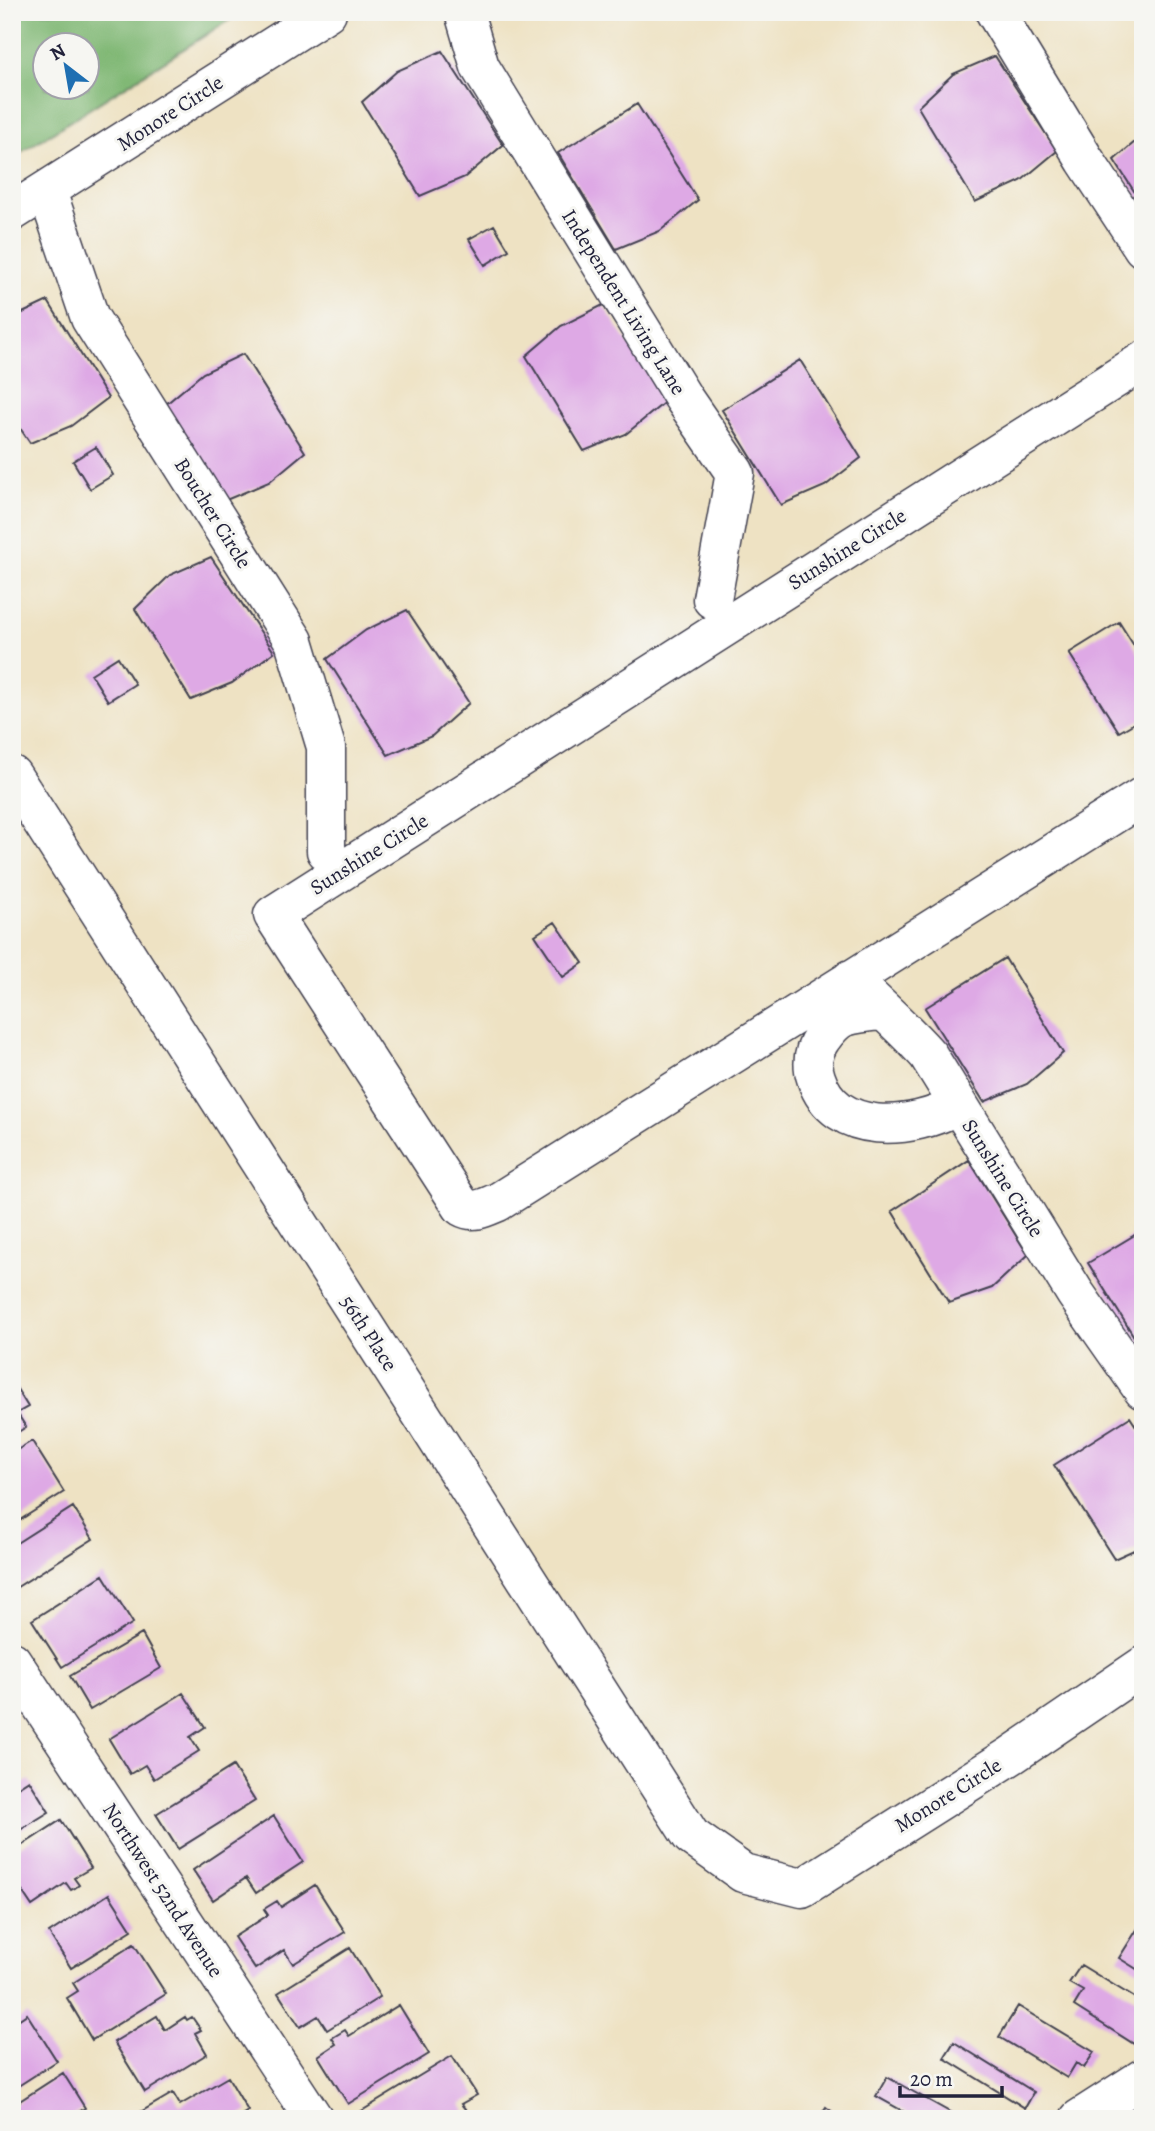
<svg xmlns="http://www.w3.org/2000/svg" width="1155" height="2131" viewBox="0 0 1155 2131" font-family="Alegreya,serif">
	<rect width="100%" height="100%" fill="#f6f6f2"/>
	<filter id="ink" filterUnits="userSpaceOnUse"><feTurbulence type="fractalNoise" baseFrequency=".0143" numOctaves="2"/><feDisplacementMap in="SourceGraphic" scale="14" xChannelSelector="R" yChannelSelector="G"/><feConvolveMatrix kernelMatrix="1 2 1 2 8 2 1 2 1" color-interpolation-filters="sRGB"/></filter>
	<filter id="wash" filterUnits="userSpaceOnUse"><feTurbulence type="fractalNoise" baseFrequency=".00686" numOctaves="4" result="noise"/><feDisplacementMap in="SourceGraphic" scale="28" xChannelSelector="R" yChannelSelector="G"/><feGaussianBlur stdDeviation="1.57" result="paint"/><feColorMatrix in="noise" values="0 0 0 0 0 0 0 0 0 0 0 0 0 0 0 0 0 1.4 0 .05"/><feComposite in="paint" operator="in"/></filter>
	<g filter="url(#wash)">
		<rect width="100%" height="100%" fill="#eee2c3"/>
		<path fill="#80b875" stroke="#516d58" stroke-width="2" fill-rule="evenodd" d="M 12,12 L 242,12 L 12,158 ZM 46,46 L 88,46 L 88,88 L 46,88 Z"/>
		<g id="blocks">
			<path fill="#dea9e5" d="M 442,51 L 503,145 L 465,177 L 420,196 L 362,102 L 397,71 Z
				M 995,56 L 1057,151 L 1021,181 L 975,202 L 918,107 L 953,74 Z
				M 637,104 L 698,200 L 660,231 L 616,249 L 558,153 Z
				M 1143,135 L 1143,205 L 1114,160 Z
				M 494,225 L 509,250 L 485,265 L 469,239 Z
				M 48,301 L 108,398 L 71,426 L 30,443 L 12,416 L 12,318 Z
				M 603,305 L 666,401 L 626,434 L 584,451 L 526,356 L 561,326 Z
				M 243,354 L 305,452 L 269,482 L 226,500 L 165,405 L 203,373 Z
				M 800,360 L 861,458 L 825,486 L 781,505 L 722,410 Z
				M 96,447 L 113,475 L 90,489 L 73,461 Z
				M 211,557 L 274,652 L 232,683 L 191,700 L 135,609 L 170,575 Z
				M 407,610 L 469,703 L 432,736 L 388,755 L 327,659 L 366,630 Z
				M 1119,622 L 1143,660 L 1143,718 L 1119,732 L 1069,653 Z
				M 118,657 L 135,684 L 108,701 L 91,674 Z
				M 555,922 L 583,963 L 563,977 L 535,935 Z
				M 1005,958 L 1063,1053 L 1027,1084 L 984,1102 L 925,1008 Z
				M 969,1160 L 1028,1255 L 992,1288 L 949,1303 L 892,1211 Z
				M 1143,1230 L 1143,1351 L 1088,1263 Z
				M 12,1381 L 28,1407 L 17,1413 L 26,1427 L 12,1436 Z
				M 1130,1417 L 1143,1437 L 1143,1546 L 1114,1559 L 1054,1465 Z
				M 32,1441 L 64,1492 L 12,1525 L 12,1453 Z
				M 73,1507 L 93,1539 L 14,1589 L 12,1587 L 12,1546 Z
				M 103,1575 L 133,1623 L 62,1667 L 32,1620 Z
				M 142,1634 L 161,1668 L 90,1710 L 70,1676 Z
				M 183,1693 L 205,1727 L 190,1737 L 199,1751 L 154,1779 L 145,1765 L 130,1774 L 109,1739 Z
				M 233,1766 L 255,1801 L 178,1849 L 156,1814 Z
				M 29,1780 L 49,1812 L 12,1835 L 12,1791 Z
				M 274,1816 L 303,1862 L 256,1893 L 246,1878 L 213,1900 L 193,1870 Z
				M 61,1820 L 91,1868 L 74,1878 L 79,1885 L 75,1888 L 71,1890 L 66,1883 L 32,1906 L 12,1876 L 12,1852 Z
				M 315,1885 L 345,1932 L 293,1964 L 284,1950 L 255,1969 L 234,1937 L 268,1915 L 264,1909 L 277,1901 L 281,1907 Z
				M 109,1894 L 132,1930 L 71,1968 L 49,1933 Z
				M 1138,1928 L 1143,1931 L 1143,1973 L 1119,1958 Z
				M 134,1944 L 166,1994 L 92,2040 L 67,1998 L 78,1991 L 73,1983 Z
				M 350,1948 L 380,1997 L 327,2030 L 318,2016 L 300,2027 L 278,1993 Z
				M 1081,1965 L 1143,2003 L 1143,2029 L 1134,2044 L 1074,2006 L 1083,1991 L 1069,1983 Z
				M 399,2005 L 429,2054 L 348,2104 L 318,2056 L 336,2044 L 332,2038 L 345,2030 L 349,2036 Z
				M 1018,2006 L 1094,2052 L 1084,2068 L 1076,2063 L 1067,2078 L 999,2037 Z
				M 27,2014 L 57,2061 L 12,2090 L 12,2024 Z
				M 157,2016 L 165,2030 L 185,2017 L 187,2020 L 192,2017 L 201,2030 L 195,2033 L 207,2054 L 145,2092 L 114,2042 Z
				M 954,2042 L 1034,2092 L 1025,2108 L 944,2058 Z
				M 452,2056 L 477,2095 L 461,2104 L 466,2110 L 452,2119 L 358,2119 L 355,2115 Z
				M 63,2073 L 85,2108 L 67,2119 L 12,2119 L 12,2106 Z
				M 228,2077 L 248,2111 L 235,2119 L 142,2119 L 139,2113 L 173,2093 L 180,2105 Z
				M 887,2077 L 962,2119 L 917,2119 L 876,2096 Z
				M 826,2107 L 842,2119 L 818,2119 Z"/>
		</g>
	</g>
	<g filter="url(#ink)">
		<use href="#blocks" fill-opacity="0" stroke="#413f4f" stroke-width="2"/>
		<g fill="none" stroke-linecap="round" stroke-linejoin="round">
			<defs>
				<path id="minor" d="M 464,12 L 480,67 L 684,399 L 735,473 L 712,599
					M 995,12 L 1085,160 L 1143,248
					M 47,191 L 90,318 L 294,641 L 326,747 L 326,851
					M 12,212 L 327,12
					M 1143,361 L 273,915 L 462,1207 C 474,1214 486,1207 498,1202 L 1143,796
					M 12,775 L 691,1836 L 743,1873 L 802,1888 L 1012,1755 L 1143,1666
					M 851,979 C 877,1005 904,1028 928,1055 L 1075,1293 L 1143,1390
					M 882,1011 C 870,1012 857,1013 845,1017 C 836,1020 828,1030 822,1038 C 813,1051 811,1063 816,1078 C 835,1138 913,1130 958,1105
					M 12,1661 L 314,2119
					M 1079,2119 L 1143,2078"/>
			</defs>
			<use href="#minor" stroke="#413f4f" stroke-width="41"/>
			<use href="#minor" stroke="#fff" stroke-width="38"/>
		</g>
	</g>
	<g text-anchor="middle" stroke-width="6" stroke-linejoin="round" paint-order="stroke">
		<g font-size="21" fill="#22223b" stroke="#f6f6f2">
			<text transform="translate(170 113) rotate(-33)" y="7">Monore Circle</text>
			<text transform="translate(624 302) rotate(58)" y="7">Independent Living Lane</text>
			<text transform="translate(213 513) rotate(58)" y="7">Boucher Circle</text>
			<text transform="translate(847 549) rotate(-32)" y="7">Sunshine Circle</text>
			<text transform="translate(369 854) rotate(-32)" y="7">Sunshine Circle</text>
			<text transform="translate(1003 1178) rotate(58)" y="7">Sunshine Circle</text>
			<text transform="translate(369 1333) rotate(57)" y="7">56th Place</text>
			<text transform="translate(948 1795) rotate(-32)" y="7">Monore Circle</text>
			<text transform="translate(163 1890) rotate(57)" y="7">Northwest 52nd Avenue</text>
		</g>
	</g>
	<rect width="1155" height="2131" fill="none" stroke="#f6f6f2" stroke-width="42"/>
	<g transform="translate(66 66) rotate(329)"><circle r="33" fill="#f6f6f2" stroke="#a1a1a9" stroke-width="2"/>
	<path d="M0-5L12 26L0 18L-12 26Z" fill="#1f6fb2"/>
	<text y="-10" font-size="19" font-weight="bold" text-anchor="middle" fill="#22223b">N</text>
	</g>
	<path d="M900 2086v10h102v-10" fill="none" stroke="#22223b" stroke-width="3.5"/>
	<text x="910" y="2086" font-size="21" fill="#22223b" stroke="#f6f6f2" stroke-width="5" paint-order="stroke">20 m</text>
</svg>
